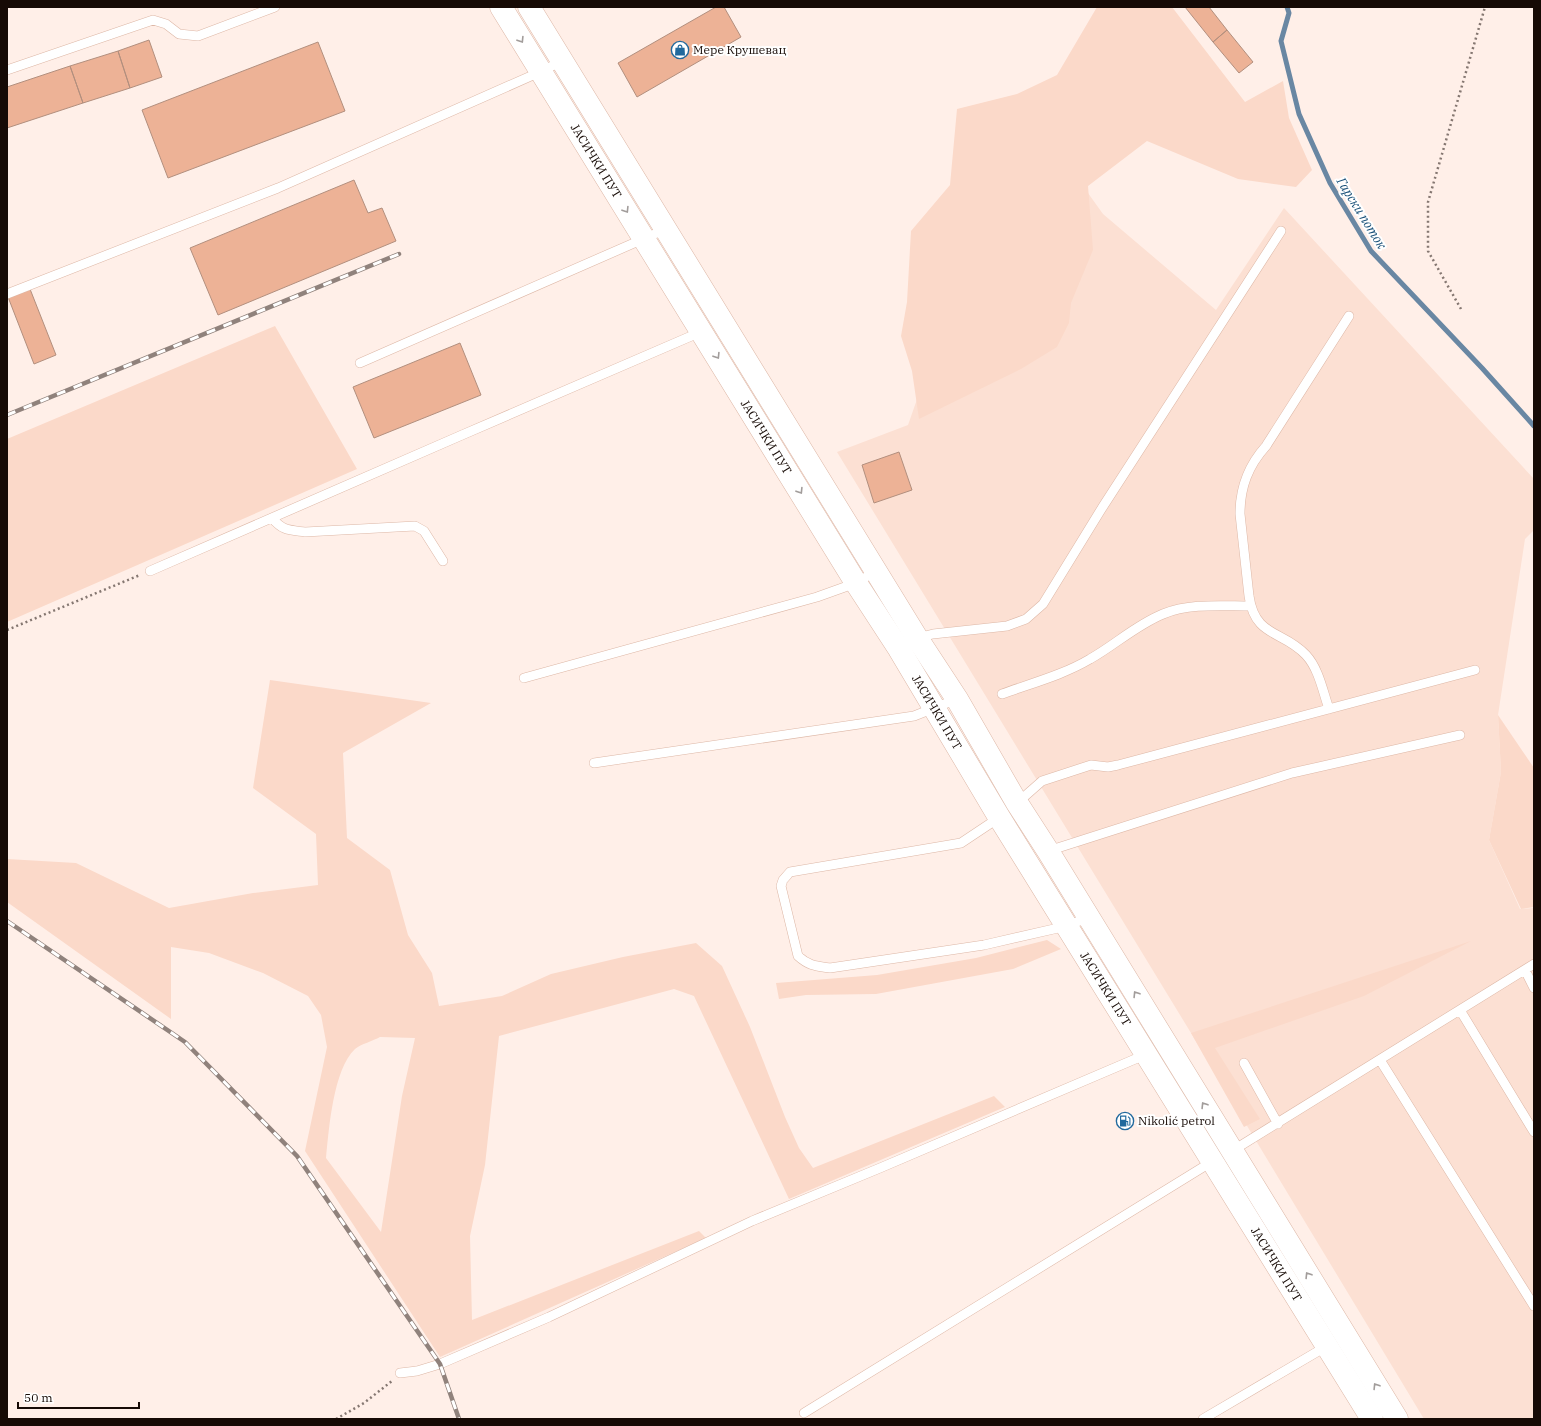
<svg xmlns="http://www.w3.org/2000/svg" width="1541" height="1426" viewBox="0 0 1541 1426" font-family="'IBM Plex Serif',serif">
	<rect width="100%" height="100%" fill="#ffefe8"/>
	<path fill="#fce0d3" d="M 1050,140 L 1103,214 L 1216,310 L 1284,208 L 1534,479 L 1534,530 L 1525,539 L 1498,715 L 1501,772 L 1489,840 L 1520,909 L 1534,908 L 1534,1419 L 1424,1419 L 1191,1033 L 837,452 L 908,425 L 948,311 Z"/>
	<path fill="#fbd9c9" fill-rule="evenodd" d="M 1097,7 L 1172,7 L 1245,102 L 1283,81 L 1289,118 L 1312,170 L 1296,187 L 1238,179 L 1147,141 L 1088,186 L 1093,250 L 1071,303 L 1069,323 L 1057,347 L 1021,369 L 919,419 L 912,371 L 901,336 L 907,302 L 911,231 L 950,185 L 957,109 L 1017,94 L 1057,75 Z
		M 275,326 L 357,469 L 7,622 L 7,439 Z
		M 270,680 L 431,703 L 343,753 L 347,838 L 390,870 L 408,935 L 432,973 L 439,1006 L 502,996 L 551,974 L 623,957 L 696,943 L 722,966 L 750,1027 L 785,1117 L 799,1148 L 813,1168 L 994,1096 L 1005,1107 L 789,1199 L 694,996 L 674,989 L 499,1036 L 485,1165 L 470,1236 L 472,1320 L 699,1231 L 706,1238 L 440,1357 L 305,1151 L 327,1047 L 321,1015 L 308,996 L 263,973 L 209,953 L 171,947 L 171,1019 L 7,902 L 7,859 L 76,863 L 169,908 L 253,893 L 318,885 L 316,834 L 253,788 ZM 380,1037 L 415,1038 L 402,1096 L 381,1232 L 326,1158 C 329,1129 333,1070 355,1049 C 361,1044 373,1041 380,1037 Z
		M 1498,715 L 1534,768 L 1534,907 L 1521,909 L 1489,840 L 1501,772 Z
		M 1047,940 L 1061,949 L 1013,969 L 876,994 L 806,995 L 779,999 L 776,983 L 877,975 L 976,958 Z
		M 1471,941 L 1364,996 L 1215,1048 L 1260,1119 L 1244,1127 L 1191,1033 Z"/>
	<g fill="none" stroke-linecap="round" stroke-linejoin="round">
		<path stroke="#6987a3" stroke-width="5" d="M 1287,7 L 1289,13 L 1281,41 L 1299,114 L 1330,183 L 1371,251 L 1482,368 L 1534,426"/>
	</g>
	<path fill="#edb296" stroke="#b28f7e" d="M 716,7 L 724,7 L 741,37 L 637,97 L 618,63 Z
		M 1185,7 L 1209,7 L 1227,30 L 1213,42 Z
		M 1227,30 L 1253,62 L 1239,73 L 1213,42 Z
		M 149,40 L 162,77 L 130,88 L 118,51 Z
		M 318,42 L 345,111 L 168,178 L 142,110 Z
		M 118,51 L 130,88 L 83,103 L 70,66 Z
		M 70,66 L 83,103 L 7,128 L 7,87 Z
		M 354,180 L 368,213 L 382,208 L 396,241 L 218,315 L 190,248 Z
		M 30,289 L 56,355 L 34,364 L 8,297 Z
		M 460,343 L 481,395 L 374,438 L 353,387 Z
		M 899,452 L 912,490 L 874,503 L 862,465 Z"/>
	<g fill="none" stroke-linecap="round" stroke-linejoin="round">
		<defs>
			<path id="lane" d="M 7,70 L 153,20 L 166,24 L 179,34 L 198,36 L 275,7
				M 7,294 L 278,188 L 540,72 L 562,61
				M 360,363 L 666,229
				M 272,518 C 283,531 289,530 305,532 L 415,526 L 424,531 L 443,561
				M 150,571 L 462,435 L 703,331
				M 917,638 L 933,634 L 1007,626 L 1026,619 L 1043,604 L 1102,508 L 1281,231
				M 524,678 L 817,597 L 856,583 L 876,571
				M 1002,694 C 1032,683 1063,675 1090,659 C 1115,645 1136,625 1163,614 C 1190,603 1221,606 1250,606
				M 1329,709 C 1323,692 1319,669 1306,655 C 1283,630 1255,638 1249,596 L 1240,514 C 1240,487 1248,466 1266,446 L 1349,316
				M 594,763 L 914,716 L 957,699
				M 1016,804 L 1042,781 L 1091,765 L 1108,767 L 1118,765 L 1475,670
				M 1000,817 L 961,843 L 790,872 L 783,880 L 781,886 L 798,956 C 809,966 816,966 830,968 L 984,945 L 1067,926 L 1089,917
				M 1048,851 L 1292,773 L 1460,735
				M 1525,970 L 1534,988
				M 1460,1010 L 1534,1132
				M 1380,1060 L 1534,1306
				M 1244,1063 L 1278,1124
				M 1232,1151 L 1534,964
				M 400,1373 L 417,1371 L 440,1364 L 549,1317 L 752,1221 L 880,1168 L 1147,1054
				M 804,1413 L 1213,1161
				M 1203,1419 L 1327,1346"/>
			<g id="secondary">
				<path id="s1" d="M 501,7 L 856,583 L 899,649 L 999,817 L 1372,1419"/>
				<path d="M 529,7 L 917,638 L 957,699 L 1017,803 L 1048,851 L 1397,1419"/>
			</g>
		</defs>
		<use href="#lane" stroke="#ddb7a6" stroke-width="10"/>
		<use href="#secondary" stroke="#ddb7a6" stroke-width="23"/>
		<path stroke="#857771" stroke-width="2.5" stroke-dasharray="2 3" stroke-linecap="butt" d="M 1461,309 L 1428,251 L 1428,202 L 1485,7
			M 7,630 L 140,575
			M 336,1419 L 364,1403 L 392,1381"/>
		<use href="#lane" stroke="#fff" stroke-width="9"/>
		<use href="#secondary" stroke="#fff" stroke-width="22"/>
		<defs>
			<path id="rail" d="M 7,415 L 399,254
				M 7,921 L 185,1042 L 297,1156 L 440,1364 L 459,1419"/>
		</defs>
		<use href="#rail" stroke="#90827c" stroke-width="4.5"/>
		<use href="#rail" stroke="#fff" stroke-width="3" stroke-dasharray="9" stroke-linecap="butt"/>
	</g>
	<defs><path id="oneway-chevron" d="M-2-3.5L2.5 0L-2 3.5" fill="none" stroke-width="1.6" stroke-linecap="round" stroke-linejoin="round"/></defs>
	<g stroke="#a29d9b">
		<use href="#oneway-chevron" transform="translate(521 40) rotate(58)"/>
		<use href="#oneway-chevron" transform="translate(626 210) rotate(58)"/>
		<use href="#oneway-chevron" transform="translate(717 356) rotate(58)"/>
		<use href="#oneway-chevron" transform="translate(800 491) rotate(58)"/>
		<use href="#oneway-chevron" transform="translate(1136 994) rotate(-122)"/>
		<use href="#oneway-chevron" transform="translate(1204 1105) rotate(-122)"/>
		<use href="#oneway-chevron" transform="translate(1308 1275) rotate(-122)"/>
		<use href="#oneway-chevron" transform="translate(1376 1386) rotate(-122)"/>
	</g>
	<defs>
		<symbol id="shop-ring" viewBox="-11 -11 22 22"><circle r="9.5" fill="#fff" stroke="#21699d" stroke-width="1.5"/><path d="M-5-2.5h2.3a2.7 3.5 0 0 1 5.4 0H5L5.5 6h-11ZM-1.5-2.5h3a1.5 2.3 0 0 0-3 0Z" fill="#21699d"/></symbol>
		<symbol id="fuel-ring" viewBox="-11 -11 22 22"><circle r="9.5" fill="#fff" stroke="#21699d" stroke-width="1.5"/><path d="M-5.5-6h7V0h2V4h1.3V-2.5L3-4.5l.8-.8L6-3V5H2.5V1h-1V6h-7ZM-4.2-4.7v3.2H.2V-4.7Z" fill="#21699d"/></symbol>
	</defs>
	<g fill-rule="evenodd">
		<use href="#shop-ring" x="670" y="40" width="20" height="20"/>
		<use href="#fuel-ring" x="1115" y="1111" width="20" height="20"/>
	</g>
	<g text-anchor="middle" stroke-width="4" stroke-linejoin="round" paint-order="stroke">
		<g font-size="12" fill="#160a05" stroke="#fff" text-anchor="start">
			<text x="693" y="54">Мере Крушевац</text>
			<text x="1138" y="1125">Nikolić petrol</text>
		</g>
		<g font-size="12" fill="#160a05" stroke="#fff">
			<text dy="4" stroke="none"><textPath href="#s1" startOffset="181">ЈАСИЧКИ ПУТ</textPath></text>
			<text dy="4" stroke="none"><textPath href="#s1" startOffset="505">ЈАСИЧКИ ПУТ</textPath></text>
			<text dy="4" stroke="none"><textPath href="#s1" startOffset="829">ЈАСИЧКИ ПУТ</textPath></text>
			<text dy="4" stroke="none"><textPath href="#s1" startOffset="1153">ЈАСИЧКИ ПУТ</textPath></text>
			<text dy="4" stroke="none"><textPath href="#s1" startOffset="1477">ЈАСИЧКИ ПУТ</textPath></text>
		</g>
		<g font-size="13" font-style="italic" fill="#1a5179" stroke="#fff">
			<text transform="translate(1362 213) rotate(58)" y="5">Гарски поток</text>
		</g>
	</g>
	<rect width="1541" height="1426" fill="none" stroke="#160a05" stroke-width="16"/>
	<path d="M18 1402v6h121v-6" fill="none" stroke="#160a05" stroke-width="2"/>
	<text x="24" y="1402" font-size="12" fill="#160a05" stroke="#ffffff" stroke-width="3" paint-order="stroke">50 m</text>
</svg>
